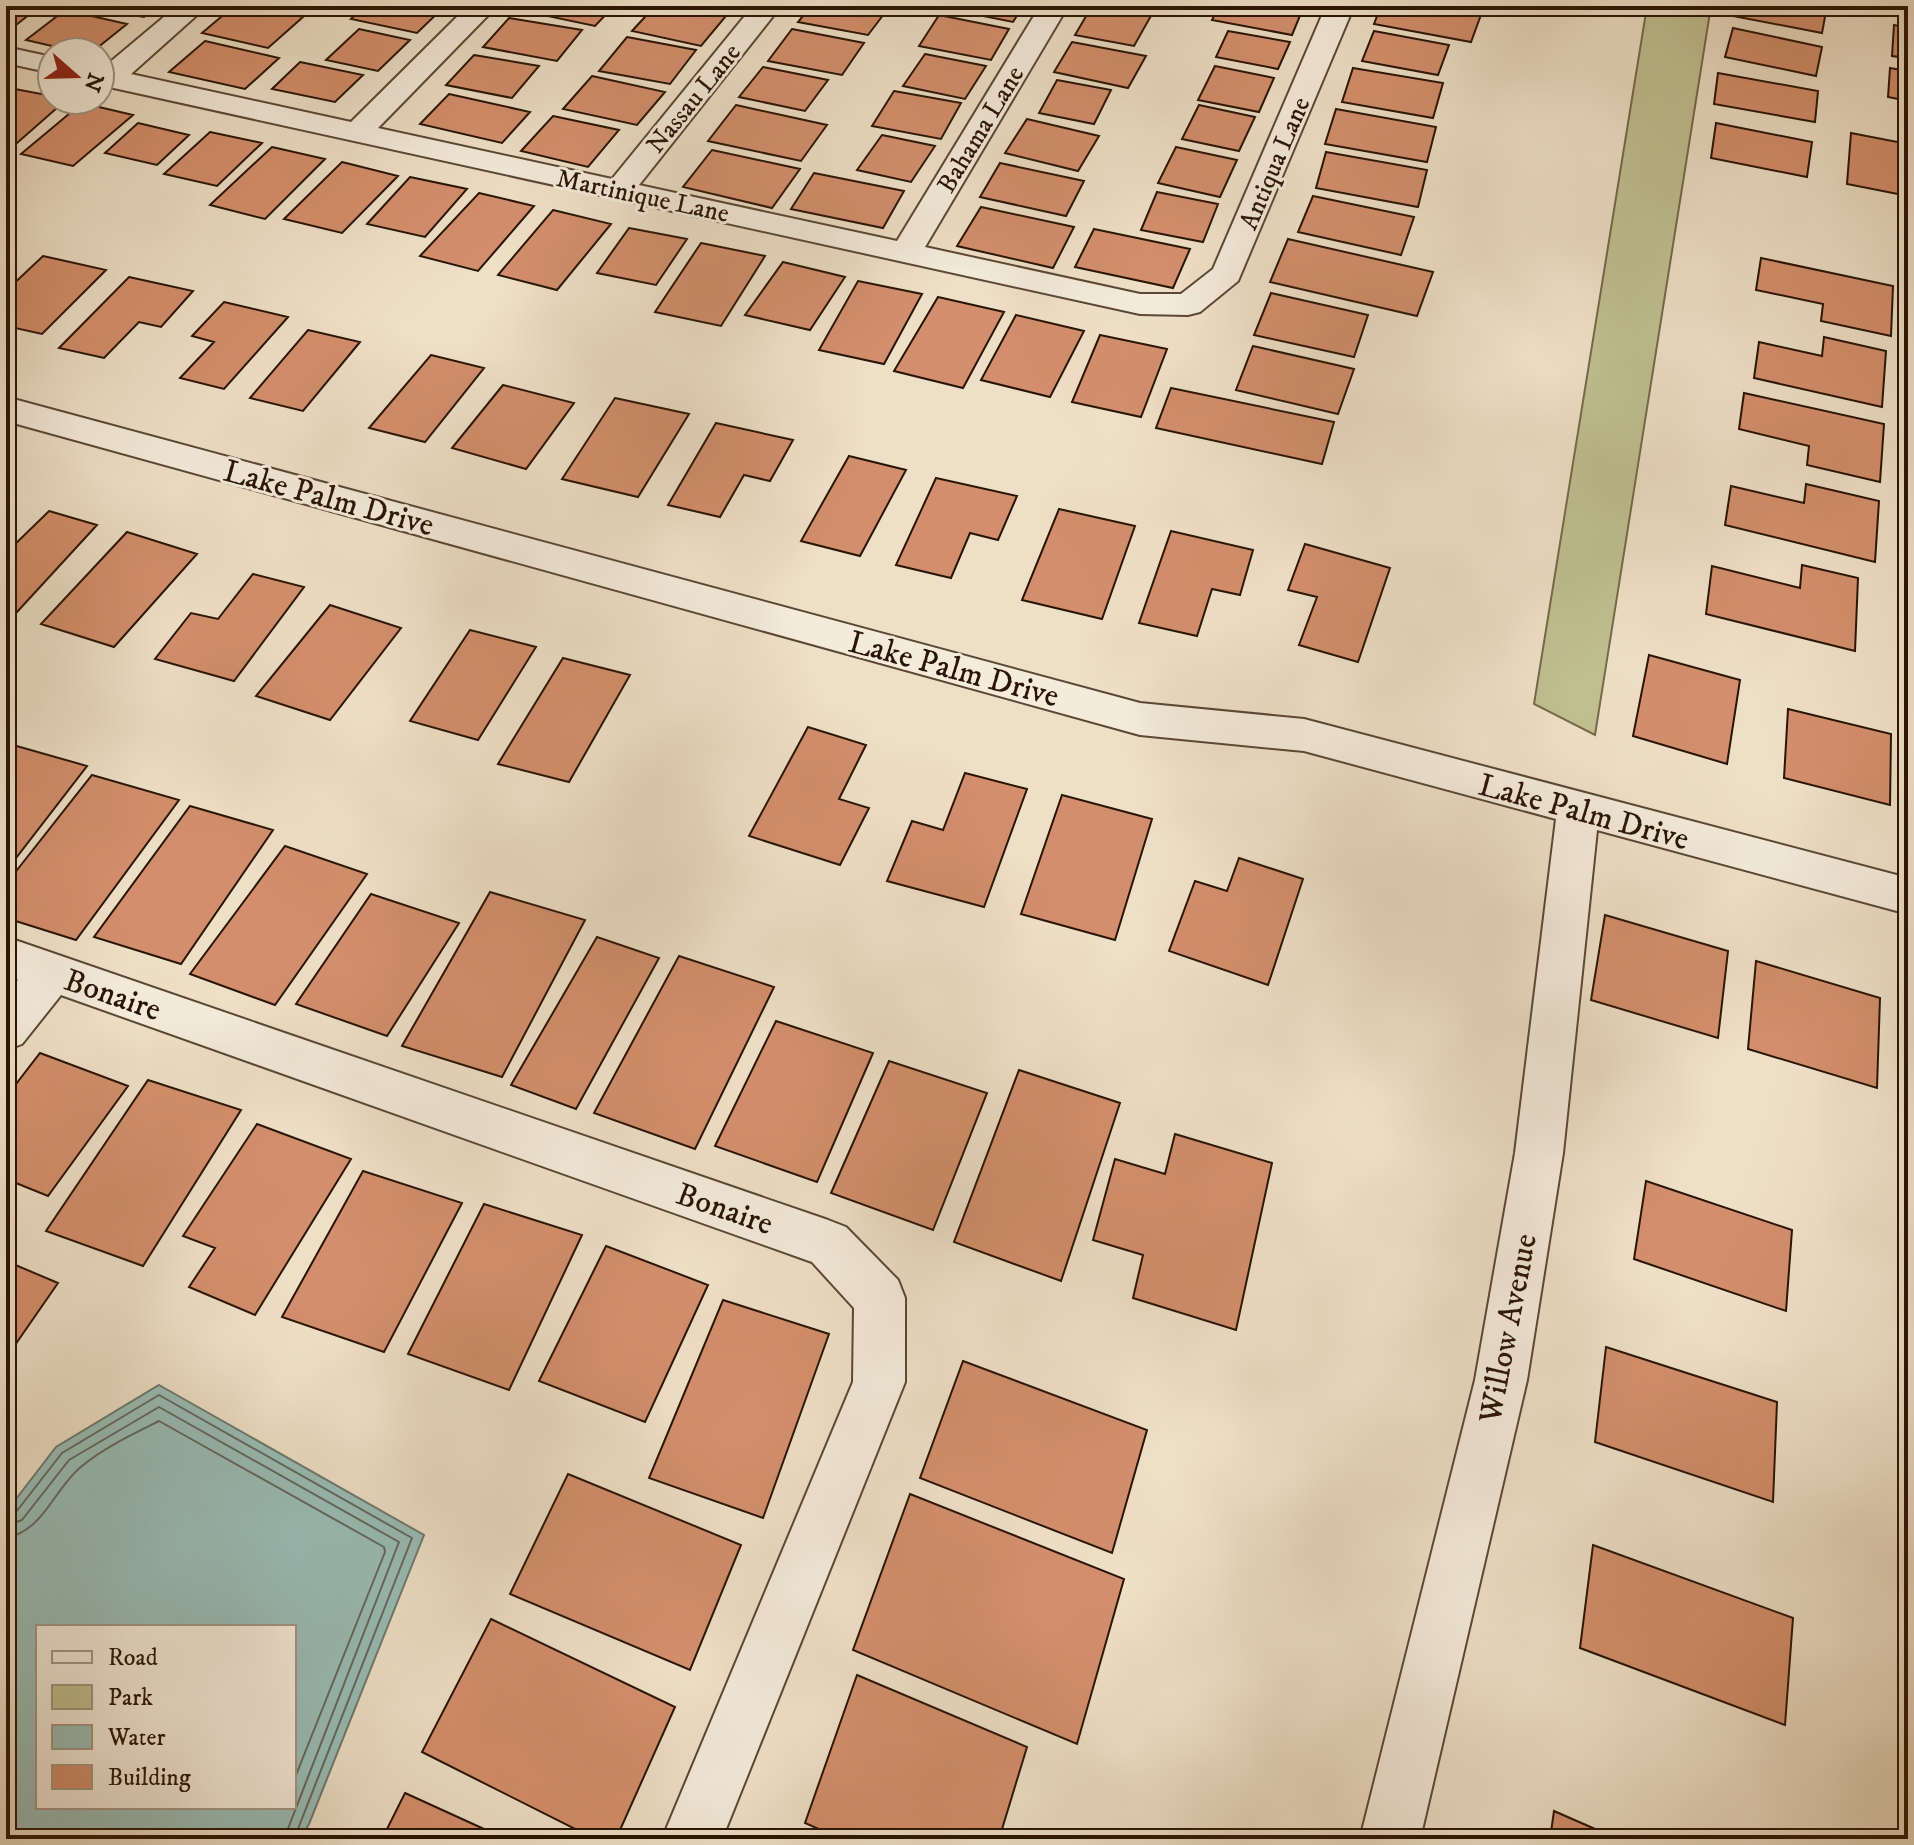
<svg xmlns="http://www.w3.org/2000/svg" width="1914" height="1845" viewBox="0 0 1914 1845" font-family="'IM FELL DW Pica',serif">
	<rect width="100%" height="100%" fill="#eee0c7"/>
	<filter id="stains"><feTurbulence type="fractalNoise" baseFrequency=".0025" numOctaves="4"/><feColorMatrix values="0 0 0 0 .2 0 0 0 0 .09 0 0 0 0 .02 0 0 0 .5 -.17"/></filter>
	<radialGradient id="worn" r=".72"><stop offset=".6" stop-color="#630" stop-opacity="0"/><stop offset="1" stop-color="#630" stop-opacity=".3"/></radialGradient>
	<path fill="#c0c091" stroke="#756a4a" stroke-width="2" d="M 1647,6 L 1711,6 L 1595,735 L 1534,704 Z"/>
	<path fill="#99bdb7" stroke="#6d796f" stroke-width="2" fill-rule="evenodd" d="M 159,1385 L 424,1535 L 309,1824 L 300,1839 L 6,1839 L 6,1512 L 56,1447 ZM 38,1627 L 294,1627 L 294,1807 L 38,1807 Z"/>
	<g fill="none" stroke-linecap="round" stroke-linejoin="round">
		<path stroke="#62685e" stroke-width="2" d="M 6,1516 L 16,1512 L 62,1453 L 159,1395 L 412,1538 L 294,1839
			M 6,1526 L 22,1520 L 69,1460 L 159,1407 L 399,1542 L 284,1839
			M 6,1538 C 45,1530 54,1488 82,1466 C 105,1447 133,1434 159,1421 L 384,1547 L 385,1552 L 294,1780"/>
	</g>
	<path fill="#d38f6d" stroke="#2a1404" stroke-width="2" d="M 6,6 L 40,6 L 6,33 Z
		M 84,6 L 157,6 L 144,17 Z
		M 234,6 L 253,6 L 303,17 L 268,48 L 202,33 Z
		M 365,6 L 445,6 L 417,33 L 351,19 Z
		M 523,6 L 614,6 L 595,26 L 519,10 Z
		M 655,6 L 675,6 L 726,16 L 701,46 L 632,31 Z
		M 811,6 L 890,6 L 868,35 L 798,22 Z
		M 944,6 L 1023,6 L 1013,22 L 943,8 Z
		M 1092,6 L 1111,6 L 1152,14 L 1134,46 L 1075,35 Z
		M 1219,6 L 1304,6 L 1292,35 L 1212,20 Z
		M 1381,6 L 1449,6 L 1482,12 L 1471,42 L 1374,24 Z
		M 1735,6 L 1827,6 L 1822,33 L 1733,16 Z
		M 65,10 L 127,24 L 92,52 L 78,52 L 26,40 Z
		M 939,15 L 1009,29 L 991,60 L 919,46 Z
		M 509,18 L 582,30 L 557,61 L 483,47 Z
		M 1894,25 L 1908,28 L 1908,58 L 1892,56 Z
		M 1733,28 L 1822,47 L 1816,76 L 1725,57 Z
		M 359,29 L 410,40 L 378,71 L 326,60 Z
		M 792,29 L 864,43 L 842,75 L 768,61 Z
		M 1228,31 L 1290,42 L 1278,69 L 1216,57 Z
		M 1374,31 L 1449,45 L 1438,75 L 1362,61 Z
		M 627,37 L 696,50 L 670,84 L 599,71 Z
		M 205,41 L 279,58 L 245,89 L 169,72 Z
		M 1072,42 L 1146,56 L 1128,88 L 1054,72 Z
		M 925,54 L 986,66 L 965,99 L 903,86 Z
		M 474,55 L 539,66 L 512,98 L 446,85 Z
		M 300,62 L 363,75 L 335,102 L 272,89 Z
		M 1215,66 L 1274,78 L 1259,112 L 1198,100 Z
		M 763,67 L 828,80 L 805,111 L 739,97 Z
		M 1353,68 L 1443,83 L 1433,118 L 1342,102 Z
		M 1890,68 L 1908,71 L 1908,101 L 1888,97 Z
		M 1718,73 L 1818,91 L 1815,122 L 1714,104 Z
		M 592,76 L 665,92 L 637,125 L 563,109 Z
		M 1057,80 L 1111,90 L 1094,124 L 1039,113 Z
		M 15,89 L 52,96 L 52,100 L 66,100 L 9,150 L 6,150 L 6,96 Z
		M 894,91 L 961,103 L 941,139 L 872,126 Z
		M 449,94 L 530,112 L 502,143 L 420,124 Z
		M 82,103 L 133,115 L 73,166 L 21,154 Z
		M 736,105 L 827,125 L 801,161 L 708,141 Z
		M 1199,105 L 1255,117 L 1239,151 L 1182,139 Z
		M 1336,109 L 1436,127 L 1427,162 L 1325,144 Z
		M 553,116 L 619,130 L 588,167 L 521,151 Z
		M 1027,119 L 1099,136 L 1078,171 L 1005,153 Z
		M 138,123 L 189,135 L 157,165 L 105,153 Z
		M 1716,123 L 1812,142 L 1807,177 L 1711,158 Z
		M 210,132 L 262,143 L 217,186 L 164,174 Z
		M 1851,133 L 1908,144 L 1908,196 L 1847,184 Z
		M 882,135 L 935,146 L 911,182 L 857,170 Z
		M 272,147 L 325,159 L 265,219 L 210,205 Z
		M 1176,147 L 1237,160 L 1220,197 L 1158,183 Z
		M 712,150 L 800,169 L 772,208 L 683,187 Z
		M 1326,152 L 1427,170 L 1418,207 L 1316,188 Z
		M 342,162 L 398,176 L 342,233 L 284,219 Z
		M 1000,163 L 1084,181 L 1066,216 L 980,197 Z
		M 814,173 L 904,191 L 883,228 L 791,209 Z
		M 410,177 L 467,189 L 425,237 L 367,224 Z
		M 1157,192 L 1218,204 L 1203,242 L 1141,230 Z
		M 479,193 L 534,206 L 478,271 L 420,256 Z
		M 1313,196 L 1414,217 L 1401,255 L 1298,232 Z
		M 981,207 L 1074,227 L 1053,268 L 957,246 Z
		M 553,210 L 611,224 L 557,290 L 498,275 Z
		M 629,228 L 687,239 L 656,285 L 597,273 Z
		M 1094,229 L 1190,249 L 1173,288 L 1075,267 Z
		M 1288,239 L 1433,272 L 1417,316 L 1270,282 Z
		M 701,243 L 765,256 L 721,326 L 655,312 Z
		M 43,256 L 106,270 L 42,334 L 6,326 L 6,317 L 15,308 L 6,306 L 6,291 Z
		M 1761,258 L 1893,286 L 1891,336 L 1821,321 L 1823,304 L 1756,290 Z
		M 783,262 L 845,277 L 810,330 L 745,315 Z
		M 129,277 L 193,291 L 161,327 L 139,322 L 104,358 L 59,348 Z
		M 858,281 L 922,294 L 884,364 L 819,350 Z
		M 1271,293 L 1368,315 L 1354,357 L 1254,335 Z
		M 938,297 L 1004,312 L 963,388 L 894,371 Z
		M 224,302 L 288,317 L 224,389 L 180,378 L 214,342 L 192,336 Z
		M 1016,315 L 1084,331 L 1050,397 L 981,380 Z
		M 308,330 L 360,342 L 303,411 L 250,398 Z
		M 1100,335 L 1167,349 L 1141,417 L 1072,402 Z
		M 1824,337 L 1886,351 L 1882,407 L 1754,378 L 1759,342 L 1822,356 Z
		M 1253,346 L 1354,369 L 1338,414 L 1236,390 Z
		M 431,355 L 484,368 L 425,442 L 369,428 Z
		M 503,385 L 574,403 L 526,469 L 452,448 Z
		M 1171,388 L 1334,422 L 1322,464 L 1156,428 Z
		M 1744,393 L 1884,424 L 1880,482 L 1807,465 L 1809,446 L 1739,429 Z
		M 615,398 L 689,414 L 638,497 L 562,479 Z
		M 716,423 L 793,440 L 770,481 L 744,475 L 720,517 L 668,505 Z
		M 849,456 L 906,470 L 860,556 L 801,541 Z
		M 936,478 L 1017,496 L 998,540 L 970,533 L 951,578 L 896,565 Z
		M 1806,484 L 1879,501 L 1875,562 L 1725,525 L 1731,486 L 1804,503 Z
		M 1059,509 L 1135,526 L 1102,619 L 1022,600 Z
		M 49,511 L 97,525 L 17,612 L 6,608 L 6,553 Z
		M 1171,531 L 1253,550 L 1240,595 L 1212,589 L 1197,636 L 1139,623 Z
		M 127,532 L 197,554 L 114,647 L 41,624 Z
		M 1305,544 L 1390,568 L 1358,662 L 1299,645 L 1317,597 L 1288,590 Z
		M 1802,565 L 1858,578 L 1855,651 L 1706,614 L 1712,566 L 1800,588 Z
		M 253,574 L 304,587 L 234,681 L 155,659 L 191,613 L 218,619 Z
		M 330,605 L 401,628 L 330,720 L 256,696 Z
		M 470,630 L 536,647 L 478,740 L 410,721 Z
		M 1649,655 L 1740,680 L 1727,764 L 1633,736 Z
		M 563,658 L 630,675 L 569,782 L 498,764 Z
		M 1788,709 L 1891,734 L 1890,805 L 1784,778 Z
		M 808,727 L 866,745 L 839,799 L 869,808 L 840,865 L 749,836 Z
		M 6,743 L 87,766 L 6,871 Z
		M 965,773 L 1027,789 L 984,907 L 887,881 L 912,821 L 943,830 Z
		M 92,775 L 179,800 L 76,940 L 6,918 L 6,884 Z
		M 1062,795 L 1152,819 L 1115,940 L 1021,914 Z
		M 190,806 L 273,830 L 181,964 L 94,937 Z
		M 285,846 L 367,874 L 275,1005 L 190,974 Z
		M 1239,858 L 1303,879 L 1268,985 L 1169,951 L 1195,881 L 1227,891 Z
		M 490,892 L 585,920 L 502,1077 L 402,1046 Z
		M 371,894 L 459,923 L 387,1036 L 296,1004 Z
		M 1605,915 L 1728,951 L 1718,1038 L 1591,1000 Z
		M 597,937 L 659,958 L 576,1109 L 511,1085 Z
		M 679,956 L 774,987 L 695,1149 L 594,1113 Z
		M 1756,961 L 1880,998 L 1877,1088 L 1748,1049 Z
		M 776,1021 L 873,1053 L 817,1182 L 715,1146 Z
		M 40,1053 L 128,1086 L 48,1196 L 6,1179 L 6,1097 Z
		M 889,1061 L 987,1093 L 933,1230 L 831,1193 Z
		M 1019,1070 L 1120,1103 L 1061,1281 L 954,1242 Z
		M 148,1080 L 241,1110 L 143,1266 L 46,1231 Z
		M 257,1124 L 351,1159 L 255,1315 L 189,1287 L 215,1248 L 183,1236 Z
		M 1175,1134 L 1272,1163 L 1236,1330 L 1133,1298 L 1143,1255 L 1093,1240 L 1115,1159 L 1165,1174 Z
		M 363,1171 L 462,1203 L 384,1352 L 282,1317 Z
		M 1646,1181 L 1792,1230 L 1786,1311 L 1634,1259 Z
		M 484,1204 L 582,1235 L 509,1390 L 408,1354 Z
		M 606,1246 L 708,1285 L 645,1422 L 539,1381 Z
		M 6,1261 L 58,1283 L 6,1358 Z
		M 723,1300 L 829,1334 L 763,1518 L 649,1478 Z
		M 1606,1347 L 1777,1402 L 1773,1502 L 1595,1442 Z
		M 963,1361 L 1147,1430 L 1112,1553 L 920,1478 Z
		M 568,1474 L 741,1545 L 690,1670 L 510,1594 Z
		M 910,1494 L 1124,1579 L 1077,1744 L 853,1650 Z
		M 1593,1545 L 1793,1618 L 1785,1725 L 1580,1648 Z
		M 491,1619 L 675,1707 L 616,1839 L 595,1839 L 422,1752 Z
		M 857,1675 L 1027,1747 L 999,1839 L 841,1839 L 805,1823 Z
		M 405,1793 L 506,1839 L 382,1839 Z
		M 1554,1811 L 1618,1839 L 1550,1839 Z"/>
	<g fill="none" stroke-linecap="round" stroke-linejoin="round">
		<defs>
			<path id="minor" d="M 177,6 L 207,6 L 131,74 L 351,122 L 468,6 L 497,6 L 378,128 L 612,179 L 753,6 L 781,6 L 639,185 L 897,241 L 1040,6 L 1068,6 L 925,247 L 1140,294 L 1181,294 L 1213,269 L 1326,6 L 1354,6 L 1238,281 L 1200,312 L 1188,315 L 1140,314 L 100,85 L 100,67 L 103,68 Z
				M 6,47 L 52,57 L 52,73 L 6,63 Z
				M 6,397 L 1140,703 L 1304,719 L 1908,878 L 1908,914 L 1597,830 L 1563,1153 L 1527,1380 L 1420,1839 L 1360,1839 L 1475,1380 L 1515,1153 L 1556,819 L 1304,751 L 1140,735 L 6,421 Z
				M 6,937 L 828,1220 L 846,1227 L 898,1280 L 905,1298 L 905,1382 L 722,1839 L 662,1839 L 853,1382 L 854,1308 L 812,1262 L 61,995 L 22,1044 L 6,1050 L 6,995 L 18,980 L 6,975 Z"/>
		</defs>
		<use href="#minor" stroke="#5b4735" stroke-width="4"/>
		<use href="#minor" fill="#f4ebdb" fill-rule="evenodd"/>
	</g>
	<g text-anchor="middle" stroke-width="6" stroke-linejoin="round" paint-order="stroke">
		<g font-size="26" fill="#2a1404" stroke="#f4ebdb">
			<text transform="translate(693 98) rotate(-51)" y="9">Nassau Lane</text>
			<text transform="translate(980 129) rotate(-59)" y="9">Bahama Lane</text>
			<text transform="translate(1274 163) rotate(-67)" y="9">Antiqua Lane</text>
			<text transform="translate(643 195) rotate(12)" y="9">Martinique Lane</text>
		</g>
		<g font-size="32" fill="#2a1404" stroke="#f4ebdb">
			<text transform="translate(329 497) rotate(15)" y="11">Lake Palm Drive</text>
			<text transform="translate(954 668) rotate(15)" y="11">Lake Palm Drive</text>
			<text transform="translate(1584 811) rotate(15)" y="11">Lake Palm Drive</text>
			<text transform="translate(113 994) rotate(19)" y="11">Bonaire</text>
			<text transform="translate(725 1208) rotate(19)" y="11">Bonaire</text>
			<text transform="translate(1507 1328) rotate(-79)" y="11">Willow Avenue</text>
		</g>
	</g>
	<rect width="1914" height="1845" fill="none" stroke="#eee0c7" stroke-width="32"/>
	<rect x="8" y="8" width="1898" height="1829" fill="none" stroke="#2a1404" stroke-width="4"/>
	<rect x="16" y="16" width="1882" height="1813" fill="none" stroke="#2a1404" stroke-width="2"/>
	<rect x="36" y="1625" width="260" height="184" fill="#f4ebdb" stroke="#a39585" stroke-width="2"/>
	<rect x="52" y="1651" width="40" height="12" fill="#f4ebdb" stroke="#a39585" stroke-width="2"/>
	<text x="108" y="1665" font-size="24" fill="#2a1404">Road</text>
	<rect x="52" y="1685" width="40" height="24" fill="#c0c091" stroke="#a39585" stroke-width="2"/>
	<text x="108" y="1705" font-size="24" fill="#2a1404">Park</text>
	<rect x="52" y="1725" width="40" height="24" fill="#99bdb7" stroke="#a39585" stroke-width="2"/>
	<text x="108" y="1745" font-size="24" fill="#2a1404">Water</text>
	<rect x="52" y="1765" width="40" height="24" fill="#d38f6d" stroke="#a39585" stroke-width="2"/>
	<text x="108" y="1785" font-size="24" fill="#2a1404">Building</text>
	<g transform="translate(76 76) rotate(110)"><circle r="38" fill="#f4ebdb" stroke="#a39585" stroke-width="2"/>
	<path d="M0-6L14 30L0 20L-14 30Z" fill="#8f2418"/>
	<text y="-12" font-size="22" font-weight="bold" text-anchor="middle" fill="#2a1404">N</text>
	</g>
	<rect width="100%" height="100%" filter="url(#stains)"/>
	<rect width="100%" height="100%" fill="url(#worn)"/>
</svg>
